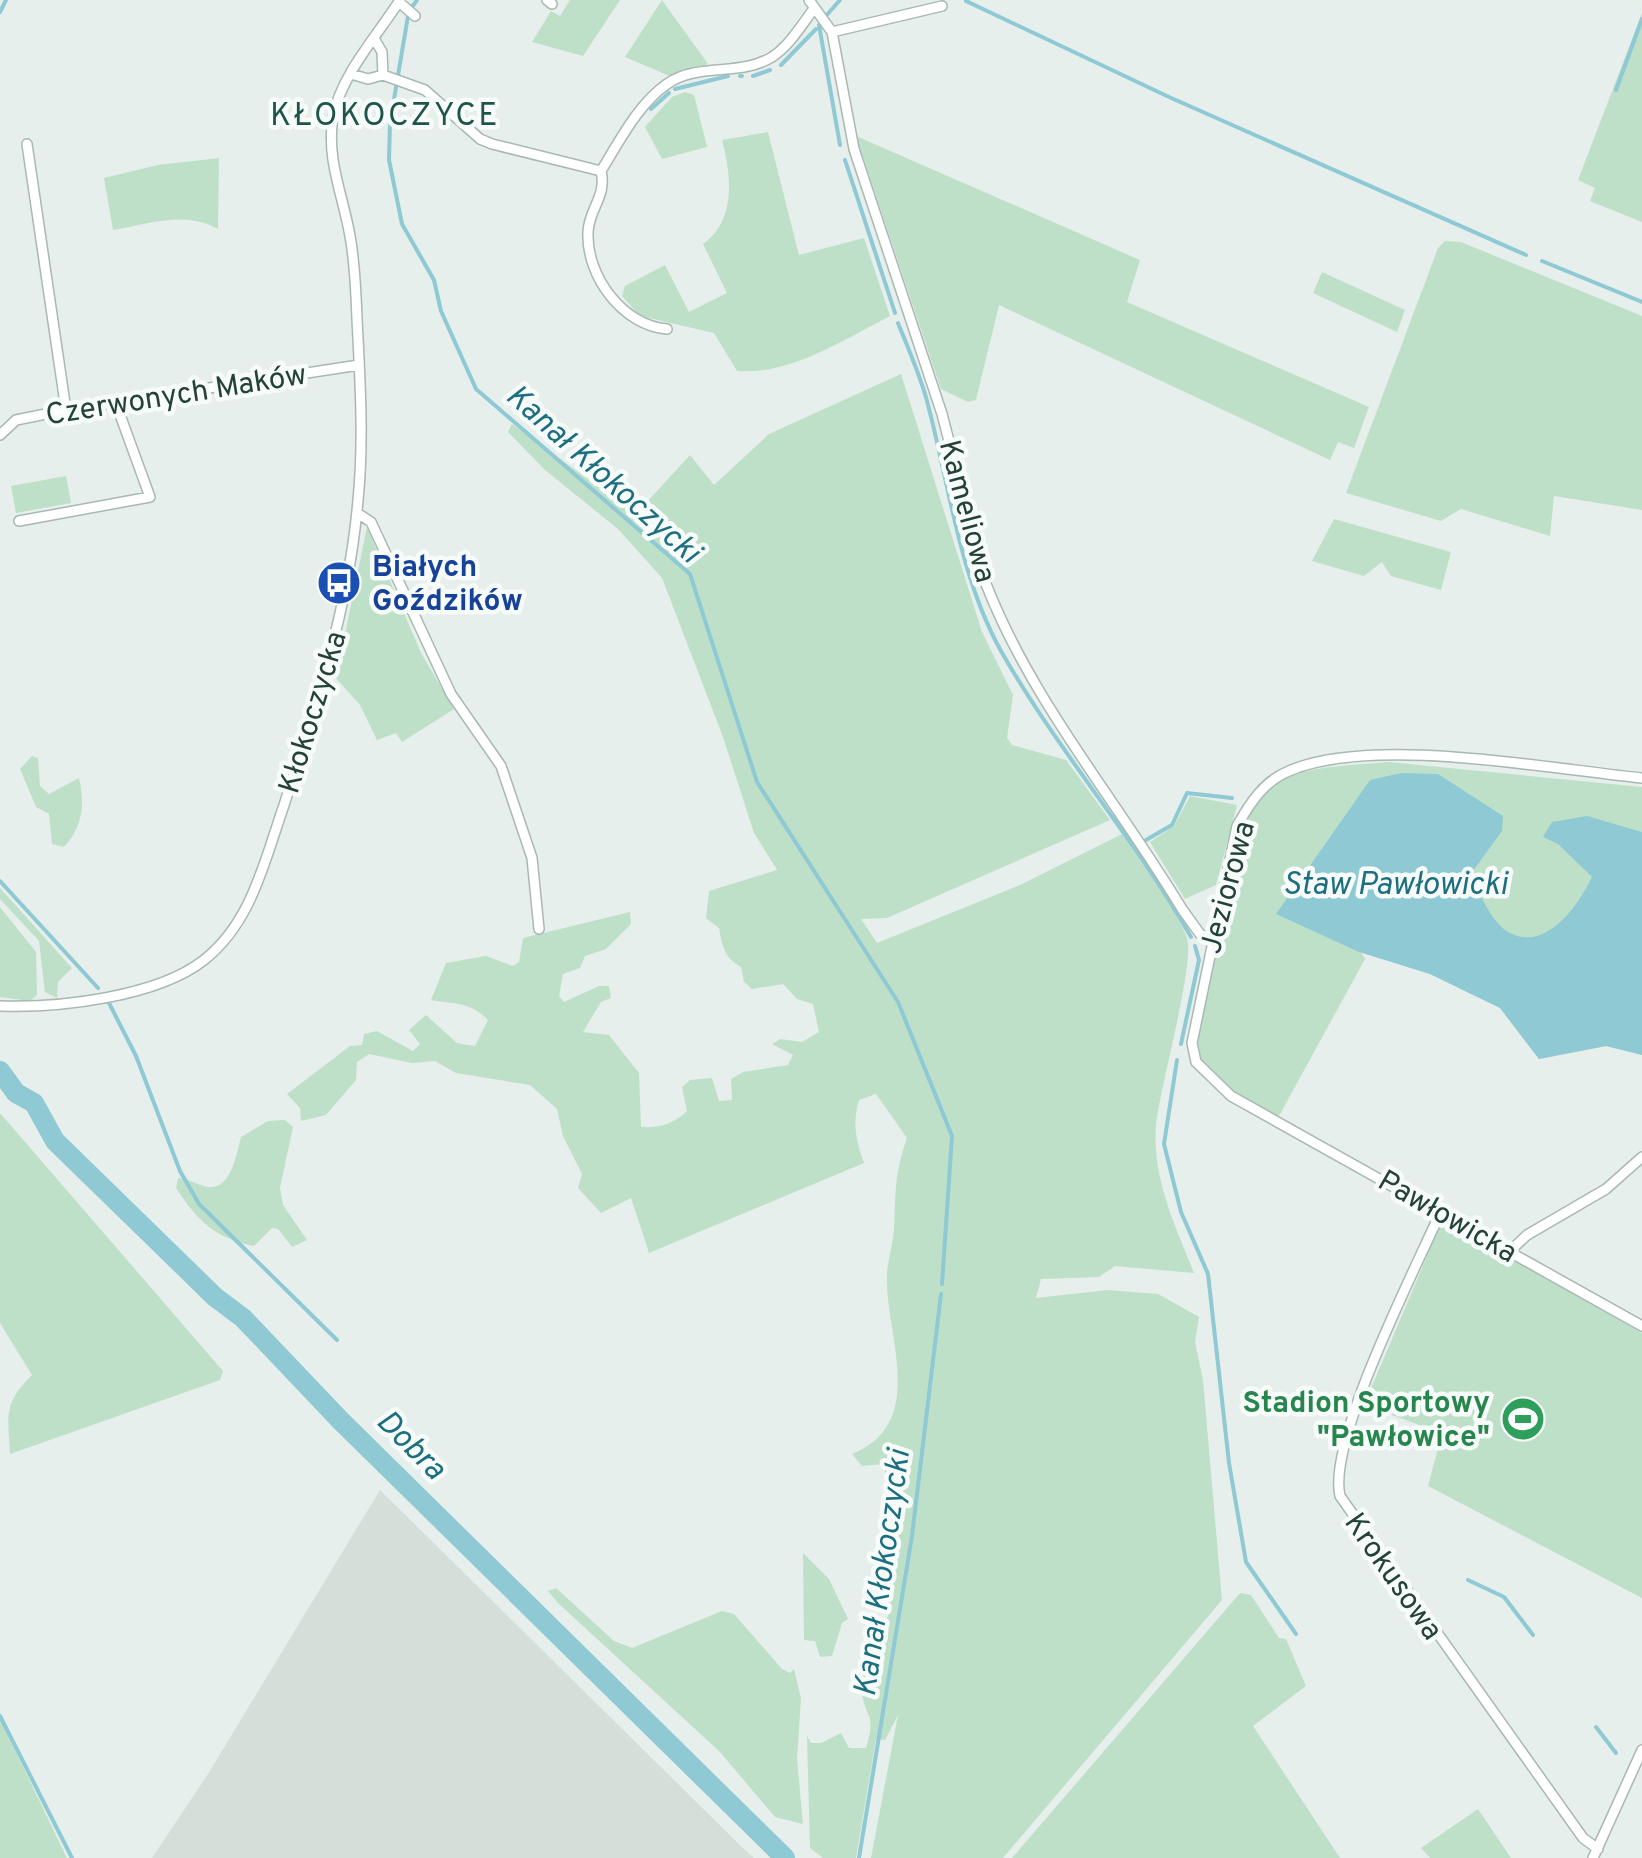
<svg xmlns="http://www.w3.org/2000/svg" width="1642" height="1858" viewBox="0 0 1642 1858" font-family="Overpass,sans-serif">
	<rect width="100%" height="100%" fill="#e6efeb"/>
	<path fill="#d4dfda" d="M 380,1490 L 745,1850 L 754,1858 L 152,1858 L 208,1774 Z"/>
	<path fill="#bfe0c8" d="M 570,0 L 620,0 L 583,56 L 532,42 L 551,11 L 560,16 Z
		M 662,0 L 708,64 L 672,77 L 625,57 Z
		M 1642,13 L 1642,222 L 1590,201 L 1595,188 L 1578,180 Z
		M 685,92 L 694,95 L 707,147 L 662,159 L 645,127 L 672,97 Z
		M 768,132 L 799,255 L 864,238 L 890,316 C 843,340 791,375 737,371 L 714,333 L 640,316 L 622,296 L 625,286 L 665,265 L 689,312 L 727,293 L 703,244 C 737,220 731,174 722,140 Z
		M 856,136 L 1140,260 L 1127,302 L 1369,407 L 1354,448 L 1338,442 L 1330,460 L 999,305 L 976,400 L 968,402 L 941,389 Z
		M 219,158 L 218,229 C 185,210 148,224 113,230 L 104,178 L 158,165 Z
		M 1445,241 L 1461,242 L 1642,316 L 1642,510 L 1554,496 L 1550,536 L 1461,509 L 1441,521 L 1346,493 L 1438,248 Z
		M 1322,272 L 1405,310 L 1397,332 L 1313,293 Z
		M 901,374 L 982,632 L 1013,695 L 1007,738 L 1012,745 L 1066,760 L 1110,820 L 887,918 L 861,919 L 877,943 L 1020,885 L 1122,834 C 1139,860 1178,911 1187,938 C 1195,964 1160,1086 1156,1126 C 1152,1178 1175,1225 1194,1273 L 1115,1266 L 1099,1277 L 1041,1279 L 1036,1298 L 1107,1290 L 1158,1294 L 1199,1317 L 1195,1342 L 1203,1380 L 1222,1600 L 1003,1858 L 871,1858 L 898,1715 L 885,1740 L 876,1739 L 856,1858 L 823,1858 L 810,1848 L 807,1736 L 811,1743 L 821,1743 L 841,1733 L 849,1748 L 866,1748 C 876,1713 867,1721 862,1694 C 859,1677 866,1653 867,1636 L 886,1625 C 897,1569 904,1517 882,1464 L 862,1466 L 852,1454 C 930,1422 884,1333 887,1274 C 888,1259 893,1244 894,1229 C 896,1191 894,1176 907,1138 L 876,1094 L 859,1100 C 852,1124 856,1140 864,1163 L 649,1253 L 631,1198 L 601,1213 L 578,1188 L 582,1174 L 563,1136 L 557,1109 L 530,1085 L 456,1073 L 435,1061 L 412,1063 L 369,1054 L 357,1062 L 356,1080 L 326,1115 L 301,1121 L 300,1108 L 287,1094 L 350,1046 L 362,1045 L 364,1034 L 377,1031 L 413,1051 L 420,1044 L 409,1030 L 426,1015 L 457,1043 L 475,1046 L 488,1020 C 471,1002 454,1004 431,1000 L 446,963 L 486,956 L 513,966 L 519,962 L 523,938 L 630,912 L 631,924 L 606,949 L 585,956 L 580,968 L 563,974 L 559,996 L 564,1002 L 599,986 L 609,986 L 611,998 L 601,1002 L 583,1032 L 609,1035 L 639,1073 L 641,1127 C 659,1128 674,1124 687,1111 L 682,1087 L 690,1080 L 712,1078 L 719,1101 L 732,1100 L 731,1079 L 743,1072 L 788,1065 L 793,1055 L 772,1044 L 780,1039 L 802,1042 L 819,1032 L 813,1004 L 797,999 L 783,984 L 752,989 L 744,982 L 741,967 C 724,958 722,945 719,928 L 706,918 L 709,891 L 777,870 L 754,833 L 723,737 L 662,578 L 618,529 L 545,470 L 508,432 L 512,424 L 636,514 L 690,455 L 714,485 L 769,434 Z
		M 66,476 L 71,503 L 16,513 L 11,486 Z
		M 1334,519 L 1451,552 L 1441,590 L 1391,576 L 1382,562 L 1364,576 L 1312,561 Z
		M 367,527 L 421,653 L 454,709 L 402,742 L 396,733 L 377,740 L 360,705 L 336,678 Z
		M 32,756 L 38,758 L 40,786 L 49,794 L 79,778 C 85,803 83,827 64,847 L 52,844 L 49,814 L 36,807 L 20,769 Z
		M 1388,762 L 1642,787 L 1642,1055 L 1606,1046 L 1539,1059 L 1500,1008 L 1430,974 L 1361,952 L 1365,959 L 1279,1116 C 1252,1103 1206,1083 1197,1050 C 1193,1032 1235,840 1246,818 C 1253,805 1263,792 1276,784 C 1308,764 1352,766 1388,762 Z
		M 1190,796 L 1237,805 L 1216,885 L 1185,899 L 1150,842 L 1174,826 Z
		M 0,888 L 72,968 L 58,982 L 57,998 L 45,992 L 39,941 L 0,899 Z
		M 0,907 L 36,952 L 37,995 L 30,1001 L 0,997 Z
		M 0,1113 L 223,1371 L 220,1380 L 10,1454 C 8,1415 3,1404 32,1375 L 0,1323 Z
		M 285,1120 L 293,1127 L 280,1188 L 283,1205 L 307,1240 L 292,1247 L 278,1229 L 272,1228 L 254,1246 C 214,1238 197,1220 176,1188 L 178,1178 C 188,1179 192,1182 201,1185 C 230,1197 236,1156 241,1137 L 268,1121 Z
		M 1455,1227 L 1642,1333 L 1642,1598 L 1428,1486 L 1442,1433 L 1364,1405 L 1439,1228 Z
		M 803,1553 L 829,1579 L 848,1619 L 842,1623 L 832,1656 L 820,1657 L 815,1641 L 804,1640 Z
		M 556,1588 L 614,1641 L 632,1648 L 722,1611 L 734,1614 L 782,1669 L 790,1673 L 794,1669 L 801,1698 L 797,1759 L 803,1824 L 775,1817 L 720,1752 L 558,1603 L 548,1591 Z
		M 1240,1593 L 1251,1595 L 1279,1638 L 1286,1639 L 1306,1686 L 1253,1726 L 1340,1858 L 1012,1858 Z
		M 0,1719 L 67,1858 L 0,1858 Z
		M 1478,1809 L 1511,1858 L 1430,1858 L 1421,1848 Z"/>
	<path fill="#8ec9d4" d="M 1401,773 L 1438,774 L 1503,816 L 1502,831 L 1470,875 C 1480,893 1491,923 1510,933 C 1547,952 1579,904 1592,877 L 1558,844 L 1543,837 L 1552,822 L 1587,816 L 1642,832 L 1642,1055 L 1606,1046 L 1539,1059 L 1500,1008 L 1430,974 L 1359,952 L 1276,914 L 1370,780 Z"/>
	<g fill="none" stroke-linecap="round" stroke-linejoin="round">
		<path stroke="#8ec9d4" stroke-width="4" d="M 966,1 L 1169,97 L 1526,255
			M 412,7 L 417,0
			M 0,12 L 6,0
			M 408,16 L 390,123 L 389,160 L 402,224 L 434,280 L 441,311 L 476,389 L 690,574 L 757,782 L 898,1002 L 952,1136 L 942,1284
			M 825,17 L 840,0
			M 819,25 L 840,145
			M 781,65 L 816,29
			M 740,76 L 742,76
			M 753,76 L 770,70
			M 675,89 L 728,76
			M 1616,90 L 1642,19
			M 651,109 L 669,93
			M 845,160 L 895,313
			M 1542,261 L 1642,302
			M 898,323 C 908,348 920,375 927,401 C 949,483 959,576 1001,651 C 1057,750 1134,837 1191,937
			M 1146,840 L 1172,825 L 1187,793 L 1232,798
			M 0,881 L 98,988
			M 109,1003 L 136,1056 L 180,1171 L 199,1204 L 337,1340
			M 1181,1044 L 1199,960 L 1195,946
			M 1177,1060 L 1164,1144 L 1181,1212 L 1208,1274 L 1229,1463 L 1246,1562 L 1296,1634
			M 1468,1580 L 1504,1597 L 1533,1635
			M 0,1716 L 72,1858
			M 1596,1727 L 1616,1753
			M 859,1858 L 912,1536 L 941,1294"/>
		<path stroke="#8ec9d4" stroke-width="20" d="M 0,1071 L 16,1093 L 34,1103 L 55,1141 L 215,1297 L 243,1318 L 340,1420 L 785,1858"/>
		<defs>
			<path id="minor" d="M 547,0 L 552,4
				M 809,0 L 832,32
				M 399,2 L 415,16
				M 832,32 L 854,149 L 942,414 L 986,584 C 1032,702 1117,801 1182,909 L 1200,934 L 1212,939
				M 832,32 L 942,6
				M 375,40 L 382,52 L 383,75
				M 351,74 L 368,79 L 383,75 L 425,90 L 480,139 L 492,144 L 601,171
				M 27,144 L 66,410
				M 601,171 C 619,142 638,104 667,84 C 698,62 740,77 772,57 C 789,46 801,26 813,10
				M 601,171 C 607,197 589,208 588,232 C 586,277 624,326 667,329
				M 0,435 L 16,420 L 66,410 L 359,365
				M 357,513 L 371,522 L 451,694 L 501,766 L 532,858 L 539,929
				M 19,521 L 150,497 L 115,401
				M 1642,778 C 1550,769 1372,735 1289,771 C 1264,781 1250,803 1237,826 L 1192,1043 L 1196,1062 L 1231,1096 L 1642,1326
				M 0,1006 C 59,1008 157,997 204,960 C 251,923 264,863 283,808 C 316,707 349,607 358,500 C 364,441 360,379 357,319 C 356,291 355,263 350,236 C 343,195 326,160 333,117 C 341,75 377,36 400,0
				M 1441,1211 C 1415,1270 1327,1441 1340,1496 L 1583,1838 L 1598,1849
				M 1510,1251 L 1527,1235 L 1606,1189 L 1642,1157
				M 1593,1858 L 1642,1750"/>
		</defs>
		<use href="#minor" stroke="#a8b8b2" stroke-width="12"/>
		<use href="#minor" stroke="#fff" stroke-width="9"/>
	</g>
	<defs>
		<symbol id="bus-disc" viewBox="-11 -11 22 22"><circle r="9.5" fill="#1a4fb4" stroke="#f7fbf9"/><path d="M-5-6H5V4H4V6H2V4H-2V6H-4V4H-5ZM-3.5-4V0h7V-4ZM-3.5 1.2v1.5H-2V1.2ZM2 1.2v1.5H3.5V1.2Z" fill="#fff"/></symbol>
		<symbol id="stadium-disc" viewBox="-11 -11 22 22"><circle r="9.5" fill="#2e9e5b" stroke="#f7fbf9"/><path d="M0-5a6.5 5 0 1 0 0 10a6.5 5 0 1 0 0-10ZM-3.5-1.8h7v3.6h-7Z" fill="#fff"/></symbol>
	</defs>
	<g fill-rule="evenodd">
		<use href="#bus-disc" x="314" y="558" width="50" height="50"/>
		<use href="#stadium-disc" x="1498" y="1394" width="50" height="50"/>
	</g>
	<g text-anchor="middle" stroke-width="9" stroke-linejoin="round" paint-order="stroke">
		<g font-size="30" fill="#24423a" stroke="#f7fbf9">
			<text transform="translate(176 394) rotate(-9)" y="10">Czerwonych Maków</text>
			<text transform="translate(968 511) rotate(75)" y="10">Kameliowa</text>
			<text transform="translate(312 712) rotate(-73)" y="10">Kłokoczycka</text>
			<text transform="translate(1227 887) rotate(-75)" y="10">Jeziorowa</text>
			<text transform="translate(1448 1216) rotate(30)" y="10">Pawłowicka</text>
			<text transform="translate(1394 1576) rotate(55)" y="10">Krokusowa</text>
		</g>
		<g font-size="30" font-weight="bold" fill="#164399" stroke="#f7fbf9" text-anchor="start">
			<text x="372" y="576">Białych<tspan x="372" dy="34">Goździków</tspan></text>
		</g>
		<g font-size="30" font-weight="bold" fill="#27864d" stroke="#f7fbf9" text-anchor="end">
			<text x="1490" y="1412">Stadion Sportowy<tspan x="1490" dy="34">"Pawłowice"</tspan></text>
		</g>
		<g font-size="32" letter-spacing="2.5" fill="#1f5548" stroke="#f7fbf9">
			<text x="385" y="125">KŁOKOCZYCE</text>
		</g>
		<g font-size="32" font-style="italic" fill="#1c6f80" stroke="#f7fbf9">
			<text transform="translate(604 473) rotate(42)" y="11">Kanał Kłokoczycki</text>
			<text x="1395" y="894">Staw Pawłowicki</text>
			<text transform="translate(412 1444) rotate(45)" y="11">Dobra</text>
			<text transform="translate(881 1573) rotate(-82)" y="11">Kanał Kłokoczycki</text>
		</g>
	</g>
</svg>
